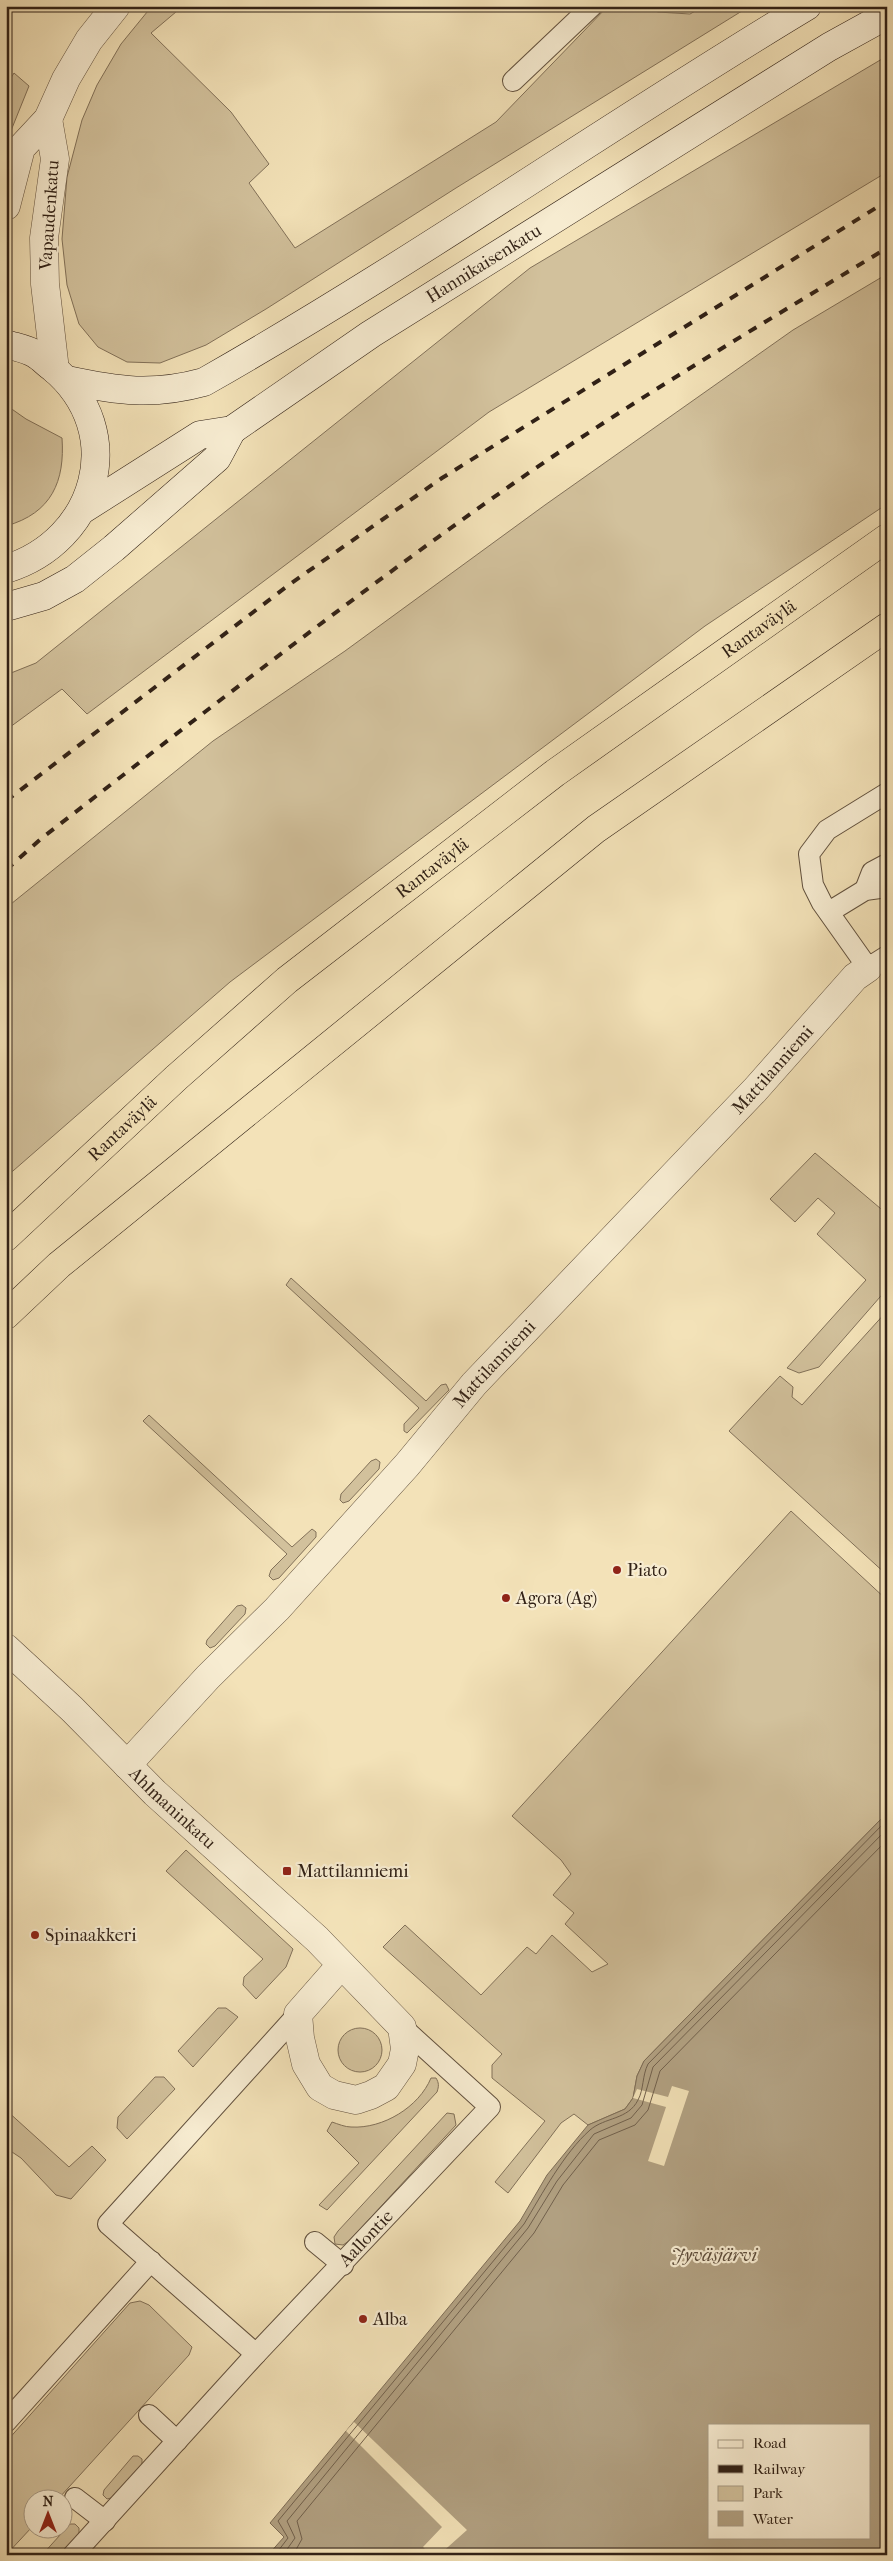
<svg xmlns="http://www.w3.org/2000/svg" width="893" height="2561" viewBox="0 0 893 2561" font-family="'IM FELL French Canon',serif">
	<rect width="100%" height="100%" fill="#f3e2b8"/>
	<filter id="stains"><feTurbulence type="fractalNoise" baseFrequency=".004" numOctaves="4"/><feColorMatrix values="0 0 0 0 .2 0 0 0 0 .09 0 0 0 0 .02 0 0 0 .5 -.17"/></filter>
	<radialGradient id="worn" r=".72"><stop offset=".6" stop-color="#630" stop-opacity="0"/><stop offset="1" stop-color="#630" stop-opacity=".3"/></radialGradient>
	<path fill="#d2c19c" stroke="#827159" d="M 152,6 L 183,6 L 151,33 L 231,112 L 269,164 L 249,183 L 295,248 L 496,122 L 608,6 L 644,6 L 658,12 L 690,14 L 704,6 L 750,6 L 456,188 L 266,309 L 206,345 L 160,363 L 127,362 L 98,347 L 79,324 L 67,285 L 62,239 L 67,177 L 82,120 L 97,85 L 121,44 Z
		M 887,56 L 887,172 L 489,412 L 87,714 L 62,689 L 6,730 L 6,675 L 36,663 L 530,268 Z
		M 14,73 L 29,86 L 6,143 L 6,86 Z
		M 887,274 L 887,504 L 705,626 L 230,982 L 6,1177 L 6,908 L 213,741 L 345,651 L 545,505 L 793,330 Z
		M 6,405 L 26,419 L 62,438 C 65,481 52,513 6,526 Z
		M 815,1153 L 887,1214 L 887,1289 L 819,1367 L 799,1373 L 787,1368 L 866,1280 L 817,1234 L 835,1213 L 818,1198 L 795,1222 L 770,1199 Z
		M 291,1278 L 426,1401 L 441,1385 L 446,1384 L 449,1390 L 407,1433 L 404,1431 L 404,1424 L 419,1408 L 286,1285 Z
		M 887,1311 L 887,1575 L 729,1431 L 780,1376 L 793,1387 L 792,1397 L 802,1405 Z
		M 149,1415 L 292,1547 L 312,1529 L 316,1532 L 316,1537 L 279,1578 L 273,1580 L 269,1576 L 271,1570 L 287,1554 L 143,1421 Z
		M 376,1459 L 380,1462 L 379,1469 L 349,1501 L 343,1503 L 340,1500 L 341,1494 L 371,1461 Z
		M 791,1511 L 887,1600 L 887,1813 L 644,2061 L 637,2076 L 633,2098 L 625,2109 L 588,2125 L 574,2114 L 561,2123 L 508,2193 L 495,2182 L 545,2121 L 492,2078 L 492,2065 L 502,2054 L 383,1947 L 405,1925 L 481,1995 L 527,1947 L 536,1954 L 552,1935 L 592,1972 L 608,1964 L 565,1924 L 574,1913 L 553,1895 L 571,1874 L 561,1860 L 512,1816 Z
		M 242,1605 L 246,1608 L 245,1614 L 215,1646 L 210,1648 L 206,1644 L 207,1640 L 237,1606 Z
		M 186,1850 L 293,1949 L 286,1967 L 256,1999 L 243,1985 L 244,1977 L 263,1959 L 166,1871 Z
		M 218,2008 L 226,2008 L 238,2017 L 193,2067 L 178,2051 Z
		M338 2050a22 22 0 1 1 44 0a22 22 0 1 1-44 0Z
		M 155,2077 L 164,2077 L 175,2089 L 127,2139 L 117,2128 L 118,2117 Z
		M 431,2078 L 436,2078 C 439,2083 439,2086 437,2092 L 327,2210 L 319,2205 L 359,2163 L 327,2131 L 332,2122 C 338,2124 345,2127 351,2127 C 383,2129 419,2107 431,2078 Z
		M 6,2110 L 69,2167 L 92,2146 L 106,2160 L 71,2199 L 56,2195 L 21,2158 L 6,2148 Z
		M 447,2113 L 454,2114 L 456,2125 L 349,2241 L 343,2245 L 335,2244 L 334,2237 L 338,2231 Z
		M 140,2301 L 149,2305 L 192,2347 L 189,2355 L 59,2498 L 32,2498 L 32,2527 L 6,2555 L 6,2442 L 130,2303 Z
		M 133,2456 L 138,2456 L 142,2459 L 142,2465 L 111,2498 L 107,2499 L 103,2495 L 104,2490 Z
		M 70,2524 L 75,2524 L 79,2528 L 79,2534 L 60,2555 L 42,2555 Z"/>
	<path fill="#b1a081" stroke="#7e6d56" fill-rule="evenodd" d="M 887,1813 L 887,2555 L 268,2555 L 284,2537 L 270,2523 L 520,2221 L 547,2175 L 588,2125 L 625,2109 L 633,2098 L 637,2076 L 644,2061 ZM 709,2425 L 869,2425 L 869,2537 L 709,2537 Z"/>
	<path fill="#f3e2b8" d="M 672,2086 L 689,2091 L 664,2166 L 648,2161 L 666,2107 L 633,2098 L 637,2089 L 668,2097 Z
		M 354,2422 L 467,2530 L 439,2555 L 431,2555 L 423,2547 L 442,2527 L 346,2431 Z"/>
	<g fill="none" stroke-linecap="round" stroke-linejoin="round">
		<path stroke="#71604c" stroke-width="1" d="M 275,2555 L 288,2538 L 278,2521 L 524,2224 C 542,2194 564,2153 590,2130 C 605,2117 628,2120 638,2100 C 644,2089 642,2076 648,2064 L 887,1820
			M 283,2555 L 295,2538 L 287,2521 L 528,2228 L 557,2181 L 594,2134 L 631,2118 L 642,2105 L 653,2067 L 887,1829
			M 293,2555 L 302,2539 L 297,2521 L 534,2233 L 563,2185 L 599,2140 L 635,2125 L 648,2110 L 660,2071 L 887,1840"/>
		<defs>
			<g id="service">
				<path d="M 513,81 L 592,6"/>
				<path d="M 887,793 L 827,830 L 809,854 L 813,885 L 822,903 L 868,968 L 887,956"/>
				<path d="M 865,890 L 872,872 L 887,864"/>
				<path d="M 829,912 L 865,890 L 887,887"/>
				<path id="s1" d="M 298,2014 L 108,2224 L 256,2354 L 490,2107 L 402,2027"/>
				<path d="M 315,2242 L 343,2265"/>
				<path d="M 149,2415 L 177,2441"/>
				<path d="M 6,2422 L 151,2261"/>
				<path d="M 75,2498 L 105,2521"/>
				<path d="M 73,2555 L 256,2354"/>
			</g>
			<g id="minor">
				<path d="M 48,119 L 55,159 L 44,238 L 45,284 L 55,370"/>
				<path d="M 6,206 L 21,148 L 48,119 L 66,79 L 89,40 L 116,6"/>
				<path id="s2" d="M 6,1648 L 72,1709 L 155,1793 L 317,1939 L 402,2027 L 405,2049 L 402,2064 L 386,2087 L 371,2095 L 356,2100 L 334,2095 L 320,2087 L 306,2064 L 300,2038 L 298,2014 L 341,1965"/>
				<path id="s3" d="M 127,1765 L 208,1677 L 277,1609 L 407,1465 L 474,1384 L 755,1090 L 855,977 L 868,968"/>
			</g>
			<g id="secondary">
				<path d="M 6,344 C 15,347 27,349 35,354 C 41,357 47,364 53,368 C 129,432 97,541 6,569"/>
				<path d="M 67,380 C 118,391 153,396 204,382 C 410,265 604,128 807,6"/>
				<path id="s4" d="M 82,510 L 200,435 L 232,430 L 371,334 L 829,47 L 887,15"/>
				<path d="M 6,607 L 44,596 L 75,579 L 114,548 L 217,458 L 232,430"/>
			</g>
			<g id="trunk">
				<path id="s5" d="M 6,1237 L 176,1078 L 287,980 L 555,773 L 887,538"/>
				<path d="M 6,1315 L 59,1265 L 596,829 L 887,627"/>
			</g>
		</defs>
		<use href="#service" stroke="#62513e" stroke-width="22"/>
		<use href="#minor" stroke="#62513e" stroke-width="29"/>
		<use href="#secondary" stroke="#312116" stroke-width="29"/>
		<use href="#trunk" stroke="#312116" stroke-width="29"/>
		<use href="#service" stroke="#f7ecd1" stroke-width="20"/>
		<use href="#minor" stroke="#f7ecd1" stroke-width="28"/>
		<use href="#secondary" stroke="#f7ecd1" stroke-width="28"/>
		<use href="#trunk" stroke="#f3e2b8" stroke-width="28"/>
		<path stroke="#312116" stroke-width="4" stroke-dasharray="9 9" stroke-linecap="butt" d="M 6,801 L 290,584 L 442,478 L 887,201
			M 6,870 L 42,838 C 198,717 353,596 514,483 C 635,399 762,324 887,248"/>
	</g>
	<g fill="#8f2418" stroke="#f7ecd1" stroke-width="2">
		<circle cx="617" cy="1570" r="5"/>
		<circle cx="506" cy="1598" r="5"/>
		<rect x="282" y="1866" width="10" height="10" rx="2.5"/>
		<circle cx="35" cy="1935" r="5"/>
		<circle cx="363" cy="2319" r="5"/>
	</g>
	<g text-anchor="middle" stroke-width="4.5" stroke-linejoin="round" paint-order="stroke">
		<g font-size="18" fill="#312116" stroke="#f7ecd1">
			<text transform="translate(49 215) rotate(-86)" y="6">Vapaudenkatu</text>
			<text dy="6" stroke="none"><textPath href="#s4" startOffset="474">Hannikaisenkatu</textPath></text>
			<text dy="6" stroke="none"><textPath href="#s5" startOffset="969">Rantaväylä</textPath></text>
			<text dy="6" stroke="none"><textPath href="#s5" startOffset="564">Rantaväylä</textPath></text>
			<text dy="6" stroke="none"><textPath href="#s3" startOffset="949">Mattilanniemi</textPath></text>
			<text dy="6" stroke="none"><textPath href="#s5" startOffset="159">Rantaväylä</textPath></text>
			<text dy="6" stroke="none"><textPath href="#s3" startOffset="544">Mattilanniemi</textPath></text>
			<text dy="6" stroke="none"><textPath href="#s2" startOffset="231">Ahlmaninkatu</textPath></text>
			<text dy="6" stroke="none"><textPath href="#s1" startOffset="640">Aallontie</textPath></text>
		</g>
		<g font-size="18" fill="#312116" stroke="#f7ecd1" text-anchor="start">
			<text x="627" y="1576">Piato</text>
			<text x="516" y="1604">Agora (Ag)</text>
			<text x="297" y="1877">Mattilanniemi</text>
			<text x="45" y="1941">Spinaakkeri</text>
			<text x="373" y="2325">Alba</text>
		</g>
		<g font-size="19" font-style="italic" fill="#5e4d3b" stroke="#f7ecd1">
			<text x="714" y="2261">Jyväsjärvi</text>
		</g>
	</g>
	<rect width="893" height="2561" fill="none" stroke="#f3e2b8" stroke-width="25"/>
	<rect x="8" y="8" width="878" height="2546" fill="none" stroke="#312116" stroke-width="2.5"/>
	<rect x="12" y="12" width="868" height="2536" fill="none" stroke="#312116"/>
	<rect x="708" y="2424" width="162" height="115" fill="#f7ecd1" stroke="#a89b86"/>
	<rect x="718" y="2440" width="25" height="8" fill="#f7ecd1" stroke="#a89b86"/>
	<text x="753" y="2448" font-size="15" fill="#312116">Road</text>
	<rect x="718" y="2465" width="25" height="8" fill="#312116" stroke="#a89b86"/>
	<text x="753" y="2474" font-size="15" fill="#312116">Railway</text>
	<rect x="718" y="2486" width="25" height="15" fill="#d2c19c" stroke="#a89b86"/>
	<text x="753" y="2498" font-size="15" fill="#312116">Park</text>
	<rect x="718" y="2511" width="25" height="15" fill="#b1a081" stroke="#a89b86"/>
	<text x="753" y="2524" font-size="15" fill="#312116">Water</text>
	<g transform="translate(48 2514)"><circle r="24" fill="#f7ecd1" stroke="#a89b86"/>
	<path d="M0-4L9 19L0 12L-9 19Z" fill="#8f2418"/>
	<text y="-8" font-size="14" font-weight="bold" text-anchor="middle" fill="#312116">N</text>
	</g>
	<rect width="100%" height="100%" filter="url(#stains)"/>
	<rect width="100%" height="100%" fill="url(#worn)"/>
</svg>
